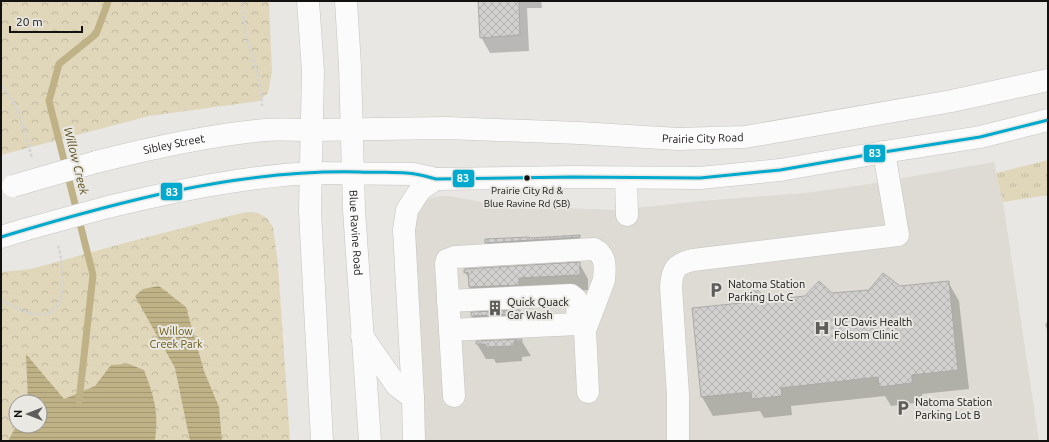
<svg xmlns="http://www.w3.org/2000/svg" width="1049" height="442" viewBox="0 0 1049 442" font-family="Ubuntu,sans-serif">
	<defs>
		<pattern id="grass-tufts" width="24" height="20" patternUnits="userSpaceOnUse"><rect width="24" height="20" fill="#e0d7bb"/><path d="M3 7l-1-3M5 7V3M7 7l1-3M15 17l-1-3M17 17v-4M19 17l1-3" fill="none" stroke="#bfb8a0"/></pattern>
		<pattern id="forest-crowns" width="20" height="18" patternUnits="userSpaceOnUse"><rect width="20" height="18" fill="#e0d7bb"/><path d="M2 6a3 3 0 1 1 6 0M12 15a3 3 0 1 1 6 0" fill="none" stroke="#bfb8a0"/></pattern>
		<pattern id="water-rules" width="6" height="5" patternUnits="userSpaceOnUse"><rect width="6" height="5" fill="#bfb287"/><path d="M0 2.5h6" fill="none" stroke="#a39874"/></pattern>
		<pattern id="building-cross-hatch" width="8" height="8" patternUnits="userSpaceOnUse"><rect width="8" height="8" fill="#d1d0ce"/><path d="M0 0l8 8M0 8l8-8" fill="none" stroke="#b3b2b0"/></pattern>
	</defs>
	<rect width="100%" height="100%" fill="#e8e7e4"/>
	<path fill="#dddbd3" d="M 994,162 L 1003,202 L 1039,441 L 419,441 L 409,235 L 416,210 L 423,202 L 431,198 L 441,196 L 450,196 L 482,202 L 514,206 L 617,210 L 700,201 L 805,193 L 869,184 Z"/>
	<path fill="url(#grass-tufts)" d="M 1048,160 L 1048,195 L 1003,202 L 996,173 Z"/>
	<path fill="url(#forest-crowns)" fill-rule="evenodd" d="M 1,1 L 269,1 L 272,72 L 268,93 L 259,101 L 149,116 L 1,155 Z
		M 247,212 L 258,213 L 267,218 L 273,227 L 278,264 L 290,441 L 1,441 L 1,272 L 31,269 L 121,244 L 225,217 ZM 16,402 L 40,402 L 40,426 L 16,426 Z"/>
	<path fill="url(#water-rules)" d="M 159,286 L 186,307 L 204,371 L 219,407 L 222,441 L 190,441 L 175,368 L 135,296 L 143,289 Z
		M 26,354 L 64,399 L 95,386 L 111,365 L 129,364 L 144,370 C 154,397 159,412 155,441 L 8,441 L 16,426 L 40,426 L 40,402 L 28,402 Z"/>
	<path fill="#0003" d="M 479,1 L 541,1 L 542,8 L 527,8 L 529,51 L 490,53 L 481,37 Z
		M 579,236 L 588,252 L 495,258 L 486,242 Z
		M 579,263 L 588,279 L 588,290 L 527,294 L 479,303 L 470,287 L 470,280 L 465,272 L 465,270 Z
		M 948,282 L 959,301 L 969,389 L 922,394 L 923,402 L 891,406 L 885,396 L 791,406 L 792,415 L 764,418 L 760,411 L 713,416 L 702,397 L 693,309 Z
		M 520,311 L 529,327 L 481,332 L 472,316 L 472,313 Z
		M 1048,320 L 1048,331 L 1045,325 Z
		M 521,340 L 531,356 L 522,357 L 522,361 L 496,363 L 494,359 L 486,359 L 477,344 Z"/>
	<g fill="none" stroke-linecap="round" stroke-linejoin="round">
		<path stroke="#bfb287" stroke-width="7" d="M 79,401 L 93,275 L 49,101 L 59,64 L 96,34 L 107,5 L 108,1"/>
	</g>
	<path fill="url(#building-cross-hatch)" stroke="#aaaaa8" d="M 478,1 L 519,1 L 520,35 L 480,38 Z
		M 580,235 L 580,237 L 485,243 L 485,239 L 529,237 L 530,238 Z
		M 580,262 L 580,275 L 519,278 L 519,285 L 469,287 L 468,272 L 464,273 L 464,269 Z
		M 883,273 L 900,286 L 949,281 L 958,370 L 912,375 L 912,383 L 879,387 L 878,377 L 781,388 L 782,396 L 752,399 L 751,392 L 701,397 L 692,308 L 741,303 L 755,288 L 769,300 L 805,296 L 819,281 L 832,293 L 869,290 Z
		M 520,310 L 521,314 L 471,316 L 471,312 Z
		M 522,339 L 522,341 L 514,341 L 514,346 L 486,347 L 485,344 L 476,344 L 476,341 Z"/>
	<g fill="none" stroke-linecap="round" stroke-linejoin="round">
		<defs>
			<g id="minor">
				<path id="s1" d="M 96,162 C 151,148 208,135 265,130 C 280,129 296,130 311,130"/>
				<path d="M 626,178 L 627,215"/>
				<path d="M 108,207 C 175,191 241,177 310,173"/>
				<path d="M 1,237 L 27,229"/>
				<path d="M 448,301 L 571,295 L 576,299 L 577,302 L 578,324"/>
				<path d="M 450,330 L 578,324 L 583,326 L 585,330"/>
				<path d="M 362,336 L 397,386 L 413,398"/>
				<path d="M 454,396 L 446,264 L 447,260 L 455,257 L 594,249 C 607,256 605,267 604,280 L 585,330 L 588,392"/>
				<path d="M 678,441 L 678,395 L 671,287 C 672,270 675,264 693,260 L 898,235 L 884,152"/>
			</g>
			<g id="major">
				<path d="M 308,1 L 313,71 L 310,211 L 322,441"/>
				<path id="s2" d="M 346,1 L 350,66 L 354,210 L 370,441"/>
				<path id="s3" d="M 311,130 L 447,128 L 579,133 L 678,139 L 745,137 L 952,101 L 1048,80"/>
				<path d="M 310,173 L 414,174 L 436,179 L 572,177 L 700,178 L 780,170 L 884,152 L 980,137 L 1048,120"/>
				<path d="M 414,441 L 413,398 L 404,230 L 407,210 L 420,190 L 436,179"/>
			</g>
		</defs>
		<use href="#minor" stroke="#c3c3c0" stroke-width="23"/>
		<use href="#major" stroke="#c3c3c0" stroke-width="23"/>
		<path stroke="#d4d3d3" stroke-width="2.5" stroke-dasharray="3 2" stroke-linecap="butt" d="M 242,1 L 245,33 L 255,64 L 261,89 L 262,106
			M 1,86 C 20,105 25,133 32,158
			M 1,300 C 13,306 31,317 45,314 C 70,308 63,263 58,245"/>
		<use href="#minor" stroke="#fcfbfb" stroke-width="22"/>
		<use href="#major" stroke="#fcfbfb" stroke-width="22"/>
		<defs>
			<path id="minor-bridge" d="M 13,186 L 96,162
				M 27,229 L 108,207"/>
		</defs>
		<use href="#minor-bridge" stroke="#c3c3c0" stroke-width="23" stroke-linecap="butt"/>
		<use href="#minor-bridge" stroke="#fcfbfb" stroke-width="22"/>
		<defs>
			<path id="bus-1" d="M 1,237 C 117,202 238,169 360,172 C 378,173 398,171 415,174 C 422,175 429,177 436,179 L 572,177 L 700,178 L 780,170 L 884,152 L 980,137 L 1048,120"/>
		</defs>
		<use href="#bus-1" stroke="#e9e8e3" stroke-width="6"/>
		<use href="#bus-1" stroke="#00a9ce" stroke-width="3"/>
	</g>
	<defs>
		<symbol id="parking-bare" viewBox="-9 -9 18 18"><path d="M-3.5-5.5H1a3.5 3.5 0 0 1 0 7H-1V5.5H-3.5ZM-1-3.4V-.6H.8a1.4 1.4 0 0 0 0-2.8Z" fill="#5e5d5b" stroke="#e9e8e3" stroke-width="2.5" paint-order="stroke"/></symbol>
		<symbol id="building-bare" viewBox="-9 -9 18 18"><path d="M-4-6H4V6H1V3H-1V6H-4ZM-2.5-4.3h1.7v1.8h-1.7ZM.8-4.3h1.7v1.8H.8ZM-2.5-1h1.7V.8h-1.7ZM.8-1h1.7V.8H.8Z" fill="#5e5d5b" stroke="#e9e8e3" stroke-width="2.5" paint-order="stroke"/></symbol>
		<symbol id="hospital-bare" viewBox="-9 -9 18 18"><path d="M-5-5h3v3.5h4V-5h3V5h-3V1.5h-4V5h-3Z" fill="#5e5d5b" stroke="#e9e8e3" stroke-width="2.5" paint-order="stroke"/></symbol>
	</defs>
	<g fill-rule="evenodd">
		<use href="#parking-bare" x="705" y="279" width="22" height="22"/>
		<use href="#building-bare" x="484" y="297" width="22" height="22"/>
		<use href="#hospital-bare" x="811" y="317" width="22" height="22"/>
		<use href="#parking-bare" x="892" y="397" width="22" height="22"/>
	</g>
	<circle fill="#131211" stroke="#e9e8e3" stroke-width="1.5" cx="527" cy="178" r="3.5"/>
	<g text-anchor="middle" stroke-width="4" stroke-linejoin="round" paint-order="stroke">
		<g font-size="10" fill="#131211" stroke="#e9e8e3">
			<text x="527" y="194">Prairie City Rd &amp;<tspan x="527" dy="13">Blue Ravine Rd (SB)</tspan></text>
		</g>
		<g font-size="11" fill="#131211" stroke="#e9e8e3">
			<text dy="4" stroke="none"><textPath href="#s3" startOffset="392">Prairie City Road</textPath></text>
			<text dy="4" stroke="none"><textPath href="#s1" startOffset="80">Sibley Street</textPath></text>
			<text dy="4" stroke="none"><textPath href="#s2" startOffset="232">Blue Ravine Road</textPath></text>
		</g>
		<g font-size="11" fill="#131211" stroke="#e9e8e3" text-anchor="start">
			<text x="728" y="288">Natoma Station<tspan x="728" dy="13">Parking Lot C</tspan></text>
			<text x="507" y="306">Quick Quack<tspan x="507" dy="13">Car Wash</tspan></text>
			<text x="834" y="326">UC Davis Health<tspan x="834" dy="13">Folsom Clinic</tspan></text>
			<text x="915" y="406">Natoma Station<tspan x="915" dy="13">Parking Lot B</tspan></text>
		</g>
		<g font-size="11" fill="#69560a" stroke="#e9e8e3">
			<text x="176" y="335">Willow<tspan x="176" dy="13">Creek Park</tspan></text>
		</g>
		<g font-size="12" font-style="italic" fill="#5c4f1f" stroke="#e9e8e3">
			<text transform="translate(76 161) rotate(76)" y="4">Willow Creek</text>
		</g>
	</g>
	<g stroke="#e9e8e3" stroke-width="1.5">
		<rect x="863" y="144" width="23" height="19" rx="4" fill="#00a9ce"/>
		<rect x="452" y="169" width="23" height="19" rx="4" fill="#00a9ce"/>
		<rect x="160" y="182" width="23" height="19" rx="4" fill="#00a9ce"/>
	</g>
	<g font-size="11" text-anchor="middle" font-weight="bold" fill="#fff">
		<text x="875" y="157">83</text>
		<text x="463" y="182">83</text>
		<text x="172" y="196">83</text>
	</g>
	<rect width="1049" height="442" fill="none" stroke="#131211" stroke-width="4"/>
	<g transform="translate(28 414) rotate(270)"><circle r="19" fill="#e9e8e3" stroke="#93928f"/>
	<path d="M0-3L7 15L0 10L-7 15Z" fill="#5e5d5b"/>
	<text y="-6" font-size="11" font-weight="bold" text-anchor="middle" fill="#131211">N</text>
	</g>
	<path d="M10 26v6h72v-6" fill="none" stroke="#131211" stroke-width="2"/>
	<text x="16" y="26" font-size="12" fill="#131211" stroke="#e9e8e3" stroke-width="3" paint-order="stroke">20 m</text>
</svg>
